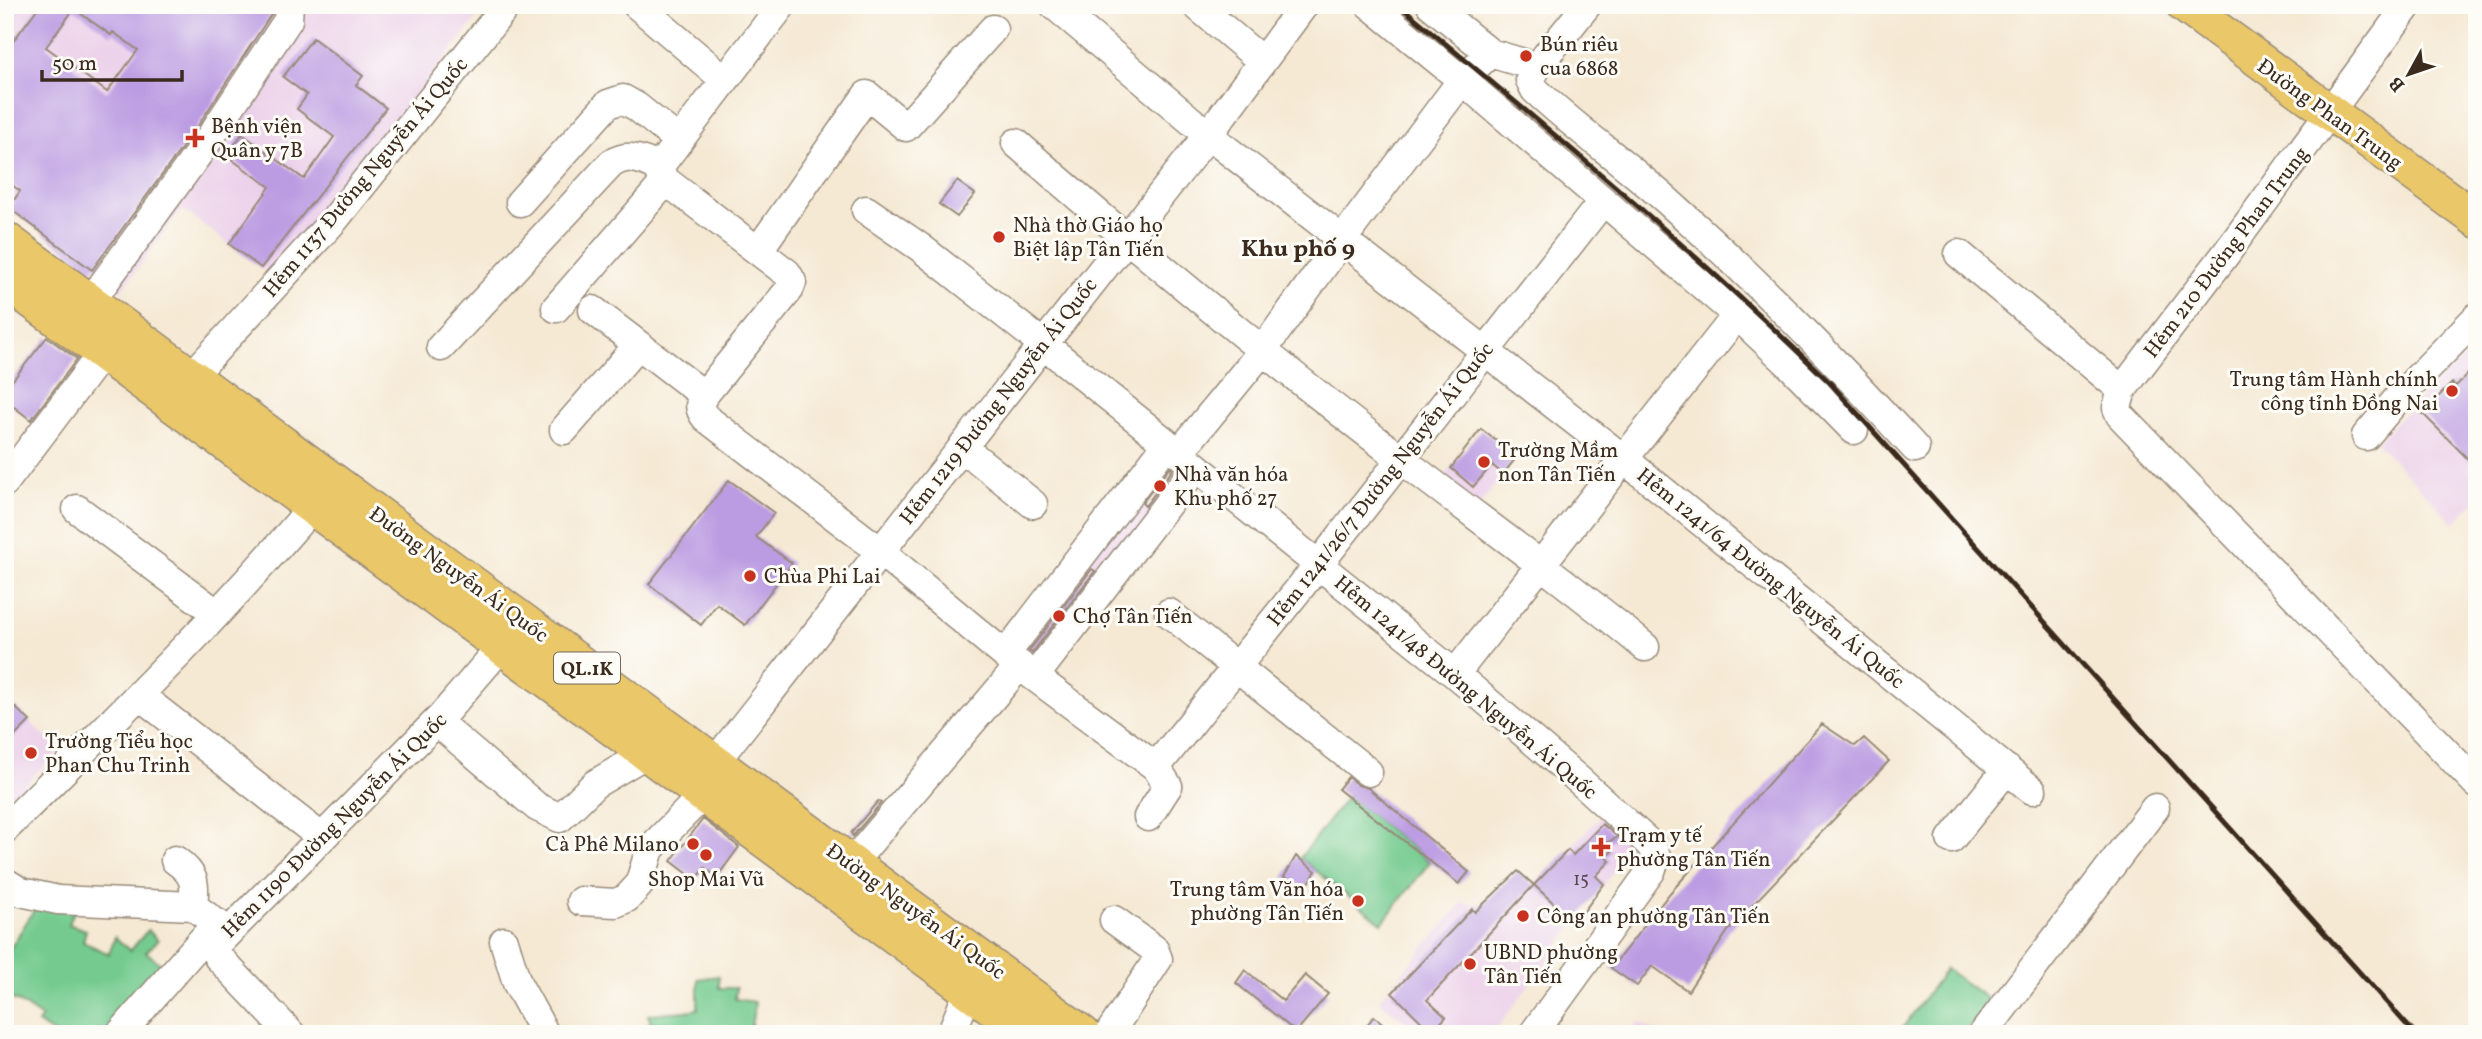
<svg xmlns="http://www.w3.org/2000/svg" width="2482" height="1039" viewBox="0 0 2482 1039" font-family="Vollkorn,serif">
	<rect width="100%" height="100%" fill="#fdfcf7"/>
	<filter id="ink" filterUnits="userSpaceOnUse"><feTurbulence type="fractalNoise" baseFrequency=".0143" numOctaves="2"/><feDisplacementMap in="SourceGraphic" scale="14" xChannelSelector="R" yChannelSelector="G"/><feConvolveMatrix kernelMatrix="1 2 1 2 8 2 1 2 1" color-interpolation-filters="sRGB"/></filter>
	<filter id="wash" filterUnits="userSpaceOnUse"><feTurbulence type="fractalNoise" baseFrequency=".00686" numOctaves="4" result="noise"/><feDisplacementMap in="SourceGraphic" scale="28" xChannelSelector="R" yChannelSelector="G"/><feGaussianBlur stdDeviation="1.57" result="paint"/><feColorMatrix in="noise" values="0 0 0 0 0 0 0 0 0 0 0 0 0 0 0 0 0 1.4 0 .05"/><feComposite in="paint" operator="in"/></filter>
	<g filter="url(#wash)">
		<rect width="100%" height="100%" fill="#f5e9d4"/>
		<path fill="#ecd1ea" d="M 5,5 L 487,5 L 316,222 L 269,274 L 182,209 L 121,291 L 5,205 Z
			M 2477,341 L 2477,500 L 2454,523 L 2376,442 Z
			M 1481,429 L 1517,457 L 1478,507 L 1442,479 Z
			M 1137,499 L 1153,512 L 1034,668 L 1015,653 Z
			M 5,698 L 60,750 L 5,805 Z
			M 1604,813 L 1634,845 L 1604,884 L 1568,850 Z
			M 1518,871 L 1575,923 L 1493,1034 L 1420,1034 L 1379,1000 L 1463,902 L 1475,904 L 1484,903 Z
			M 1638,1022 L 1662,1034 L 1631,1034 Z"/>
		<path fill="#74cb8f" stroke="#587a56" stroke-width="2" d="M 1348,796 L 1430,862 L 1382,923 L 1300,858 Z
			M 39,902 L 77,906 L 68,924 L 86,930 L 83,942 L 109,954 L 115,937 L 130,951 L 148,930 L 158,940 L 146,952 L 167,969 L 110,1034 L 54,1034 L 38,1023 L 42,1018 L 17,1001 L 5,997 L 5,957 Z
			M 1946,969 L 1990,1001 L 1964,1034 L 1898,1034 Z
			M 719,976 L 719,988 L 736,988 L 735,999 L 755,1002 L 751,1027 L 767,1034 L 633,1034 L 651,1023 L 648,1015 C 665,1011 681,1013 698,1009 L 698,979 Z"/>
		<g id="blocks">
			<path fill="#bb9be2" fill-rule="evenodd" d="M 40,5 L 261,5 L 272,13 L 195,130 L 92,270 L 9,208 L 20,191 L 5,180 L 5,52 ZM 74,9 L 111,35 L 113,32 L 138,50 L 107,92 L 46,47 Z
				M 313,38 L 363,76 L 356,85 L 386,108 L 261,268 L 229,244 L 270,187 L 227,156 L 242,134 L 304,179 L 334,137 L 297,109 L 307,95 L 283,77 Z
				M 957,181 L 975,194 L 957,217 L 939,204 Z
				M 47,337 L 77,359 L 31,420 L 5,400 L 5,390 Z
				M 2477,365 L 2477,468 L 2422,413 L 2452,383 L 2456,386 Z
				M 1481,429 L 1517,457 L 1503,474 L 1492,465 L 1473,487 L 1451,468 Z
				M 1170,467 L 1173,469 L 1145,506 L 1142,503 Z
				M 729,480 L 774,513 L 756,537 L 792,563 L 745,625 L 717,604 L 701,625 L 649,584 Z
				M 1092,569 L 1095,571 L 1032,653 L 1029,651 Z
				M 5,698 L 30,721 L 5,746 Z
				M 1822,724 L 1855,746 L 1864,738 L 1889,761 L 1728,931 L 1688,991 L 1652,966 L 1637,986 L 1611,968 L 1670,893 Z
				M 1348,777 L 1358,785 L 1368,788 L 1469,872 L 1459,884 L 1338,789 Z
				M 878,801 L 881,803 L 853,836 L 851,833 Z
				M 703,819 L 739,847 L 717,877 L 705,868 L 696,880 L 671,861 Z
				M 1602,824 L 1618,837 L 1604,844 L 1612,851 L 1606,857 L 1610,861 L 1596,876 L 1604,884 L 1575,923 L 1534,885 L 1427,1000 L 1446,1017 L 1432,1032 L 1392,993 L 1472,909 L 1475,912 L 1518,871 L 1534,885 L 1568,850 L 1573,855 Z
				M 1296,856 L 1316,871 L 1306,888 L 1284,877 Z
				M 1245,970 L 1283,1001 L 1305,975 L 1328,994 L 1296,1032 L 1236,983 Z
				M 1374,1016 L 1395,1034 L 1360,1034 Z"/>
		</g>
	</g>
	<g filter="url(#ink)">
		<use href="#blocks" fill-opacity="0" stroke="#988a79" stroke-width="2"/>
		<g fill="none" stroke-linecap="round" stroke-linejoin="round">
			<defs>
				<path id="minor" d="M 637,5 L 725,80
					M 782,5 L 659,167 L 659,172 L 666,181 L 787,273 L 792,282 L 789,290 L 704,395 C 698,404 699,410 706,418 L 880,551 L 1005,655 L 1156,767 L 1168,786 L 1148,817
					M 1054,5 L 1208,135 L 1625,460 L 2032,790
					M 1196,5 L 1262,61
					M 1370,5 L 1462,80 L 1737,315 L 1788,363 L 1854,430
					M 1431,5 L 1490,53 L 1537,67 L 1587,5
					M 2408,5 L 2225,255 L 2122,390 L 2117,408 L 2120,415 L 2477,784
					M 1537,67 L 1530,80 L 1535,90 C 1579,131 1629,166 1674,207 C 1760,283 1837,363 1915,448
					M 1016,143 C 1141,252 1269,359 1401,459 C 1483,522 1566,581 1645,647
					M 520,202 L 608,104 L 623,99 L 637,107 L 679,141
					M 866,210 L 921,248 L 1043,344 L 1455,674 L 1580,781 L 1651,845 L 1656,856 L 1651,871 L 1533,1034
					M 758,251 L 867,95 L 906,127 L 993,29
					M 1959,254 L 2122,390
					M 90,302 L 209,139 L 288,20 L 289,5
					M 556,308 L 666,181
					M 593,310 L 704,395
					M 441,347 L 611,164 C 629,152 640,160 659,167
					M 191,377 L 335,219 L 507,5
					M 564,430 L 638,345
					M 2366,436 L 2399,397 L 2477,317
					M 962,447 L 1033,504
					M 1179,453 L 1263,350 L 1342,240 L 1462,80 L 1490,53
					M 5,482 L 103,352
					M 77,509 L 216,613
					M 1169,613 L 1368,772
					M 1005,655 L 1167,444
					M 1455,674 L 1737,315
					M 1035,676 L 1196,467
					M 139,695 L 321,837
					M 437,722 L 537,807 L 560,818 L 595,784 L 647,753
					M 715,762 L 1208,135 L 1304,5
					M 1156,767 L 1319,564 L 1603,201
					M 5,829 C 110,724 217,620 313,506
					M 1951,839 L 2007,769
					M 175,860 C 195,874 196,883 193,906
					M 852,863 L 1020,665
					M 5,882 L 21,892 L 58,900 L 193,906 L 228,932
					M 581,901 L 616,903 L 627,898 L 639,885 L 650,849 L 704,794
					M 504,941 L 517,983 L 545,1034
					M 120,1034 L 217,923
					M 291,1034 L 218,957 L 214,949 L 216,945 L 441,717 L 502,646
					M 951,1034 L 969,990
					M 1109,1034 L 1158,959 L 1154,949 L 1114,920
					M 1983,1034 L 2155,808"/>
				<path id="major" d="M 2184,5 L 2477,220
					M 5,239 L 1083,1034
					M 5,281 L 1028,1034"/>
			</defs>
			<use href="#minor" stroke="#988a79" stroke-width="31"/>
			<use href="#major" stroke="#988a79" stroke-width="38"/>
			<use href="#minor" stroke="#fff" stroke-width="28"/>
			<use href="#major" stroke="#eac769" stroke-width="35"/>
			<path stroke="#3b2a1e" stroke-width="5" d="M 1399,5 C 1546,127 1694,249 1830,383 L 2415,1034"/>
		</g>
	</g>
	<g fill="#c8321e" stroke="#fdfcf7" stroke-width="2.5">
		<circle cx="1526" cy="56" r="7"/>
		<path d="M191.5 127.5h7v7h7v7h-7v7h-7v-7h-7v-7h7z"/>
		<circle cx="999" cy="237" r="7"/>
		<circle cx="2452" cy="391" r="7"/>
		<circle cx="1484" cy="462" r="7"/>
		<circle cx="1160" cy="486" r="7"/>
		<circle cx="750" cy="576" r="7"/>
		<circle cx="1059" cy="616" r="7"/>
		<circle cx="31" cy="753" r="7"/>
		<circle cx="693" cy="844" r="7"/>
		<path d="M1597.5 836.5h7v7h7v7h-7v7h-7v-7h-7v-7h7z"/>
		<circle cx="706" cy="855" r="7"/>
		<circle cx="1358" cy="901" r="7"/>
		<circle cx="1523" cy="916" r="7"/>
		<circle cx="1470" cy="964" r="7"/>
	</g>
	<g text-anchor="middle" stroke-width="6" stroke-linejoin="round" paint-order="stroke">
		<g font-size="18" fill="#5b464f">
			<text x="1581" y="885">15</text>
		</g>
		<rect fill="#fdfcf7" stroke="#75695f" stroke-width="2" x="554" y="652.5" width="66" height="31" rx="5"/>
		<g font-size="19" font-weight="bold" fill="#3b2a1e">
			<text x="587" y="675">QL.1K</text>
		</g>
		<g font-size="21" fill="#3b2a1e" stroke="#fdfcf7" text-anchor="start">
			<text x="1540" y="51">Bún riêu<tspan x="1540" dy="24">cua 6868</tspan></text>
			<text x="211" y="133">Bệnh viện<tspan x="211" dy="24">Quân y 7B</tspan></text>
			<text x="1013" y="232">Nhà thờ Giáo họ<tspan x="1013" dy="24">Biệt lập Tân Tiến</tspan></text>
			<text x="2438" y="386" text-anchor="end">Trung tâm Hành chính<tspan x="2438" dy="24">công tỉnh Đồng Nai</tspan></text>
			<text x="1498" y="457">Trường Mầm<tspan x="1498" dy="24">non Tân Tiến</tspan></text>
			<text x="1174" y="481">Nhà văn hóa<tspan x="1174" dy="24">Khu phố 27</tspan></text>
			<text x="764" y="583">Chùa Phi Lai</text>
			<text x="1073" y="623">Chợ Tân Tiến</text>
			<text x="45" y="748">Trường Tiểu học<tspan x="45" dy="24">Phan Chu Trinh</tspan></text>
			<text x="1617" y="842">Trạm y tế<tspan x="1617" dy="24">phường Tân Tiến</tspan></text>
			<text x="679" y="851" text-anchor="end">Cà Phê Milano</text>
			<text x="706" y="886" text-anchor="middle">Shop Mai Vũ</text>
			<text x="1344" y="896" text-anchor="end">Trung tâm Văn hóa<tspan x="1344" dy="24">phường Tân Tiến</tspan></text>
			<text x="1537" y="923">Công an phường Tân Tiến</text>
			<text x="1484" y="959">UBND phường<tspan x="1484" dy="24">Tân Tiến</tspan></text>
		</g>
		<g font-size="21" fill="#3b2a1e" stroke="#fdfcf7">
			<text transform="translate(2330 114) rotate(36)" y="7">Đường Phan Trung</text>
			<text transform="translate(365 177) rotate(-50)" y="7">Hẻm 1137 Đường Nguyễn Ái Quốc</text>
			<text transform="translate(2226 252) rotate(-53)" y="7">Hẻm 210 Đường Phan Trung</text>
			<text transform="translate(998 401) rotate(-52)" y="7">Hẻm 1219 Đường Nguyễn Ái Quốc</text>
			<text transform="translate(1380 484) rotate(-52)" y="7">Hẻm 1241/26/7 Đường Nguyễn Ái Quốc</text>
			<text transform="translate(459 574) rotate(36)" y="7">Đường Nguyễn Ái Quốc</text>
			<text transform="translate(1771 578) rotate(39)" y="7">Hẻm 1241/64 Đường Nguyễn Ái Quốc</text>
			<text transform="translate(1466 687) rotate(40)" y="7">Hẻm 1241/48 Đường Nguyễn Ái Quốc</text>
			<text transform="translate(334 825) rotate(-45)" y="7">Hẻm 1190 Đường Nguyễn Ái Quốc</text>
			<text transform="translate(916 911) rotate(36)" y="7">Đường Nguyễn Ái Quốc</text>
		</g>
		<g font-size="24" font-weight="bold" fill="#3b2a1e" stroke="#fdfcf7">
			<text x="1298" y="256">Khu phố 9</text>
		</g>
	</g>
	<rect width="2482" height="1039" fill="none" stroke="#fdfcf7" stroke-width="28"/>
	<g transform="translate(2409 74) rotate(230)" stroke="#fdfcf7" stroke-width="5" paint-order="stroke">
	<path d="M0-5L12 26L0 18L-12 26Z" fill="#3b2a1e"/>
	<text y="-10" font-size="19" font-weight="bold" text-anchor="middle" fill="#3b2a1e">B</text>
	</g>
	<path d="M42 70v10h140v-10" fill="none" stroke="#3b2a1e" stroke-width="3.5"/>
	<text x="52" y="70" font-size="21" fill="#3b2a1e" stroke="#fdfcf7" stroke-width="5" paint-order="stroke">50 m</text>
</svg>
